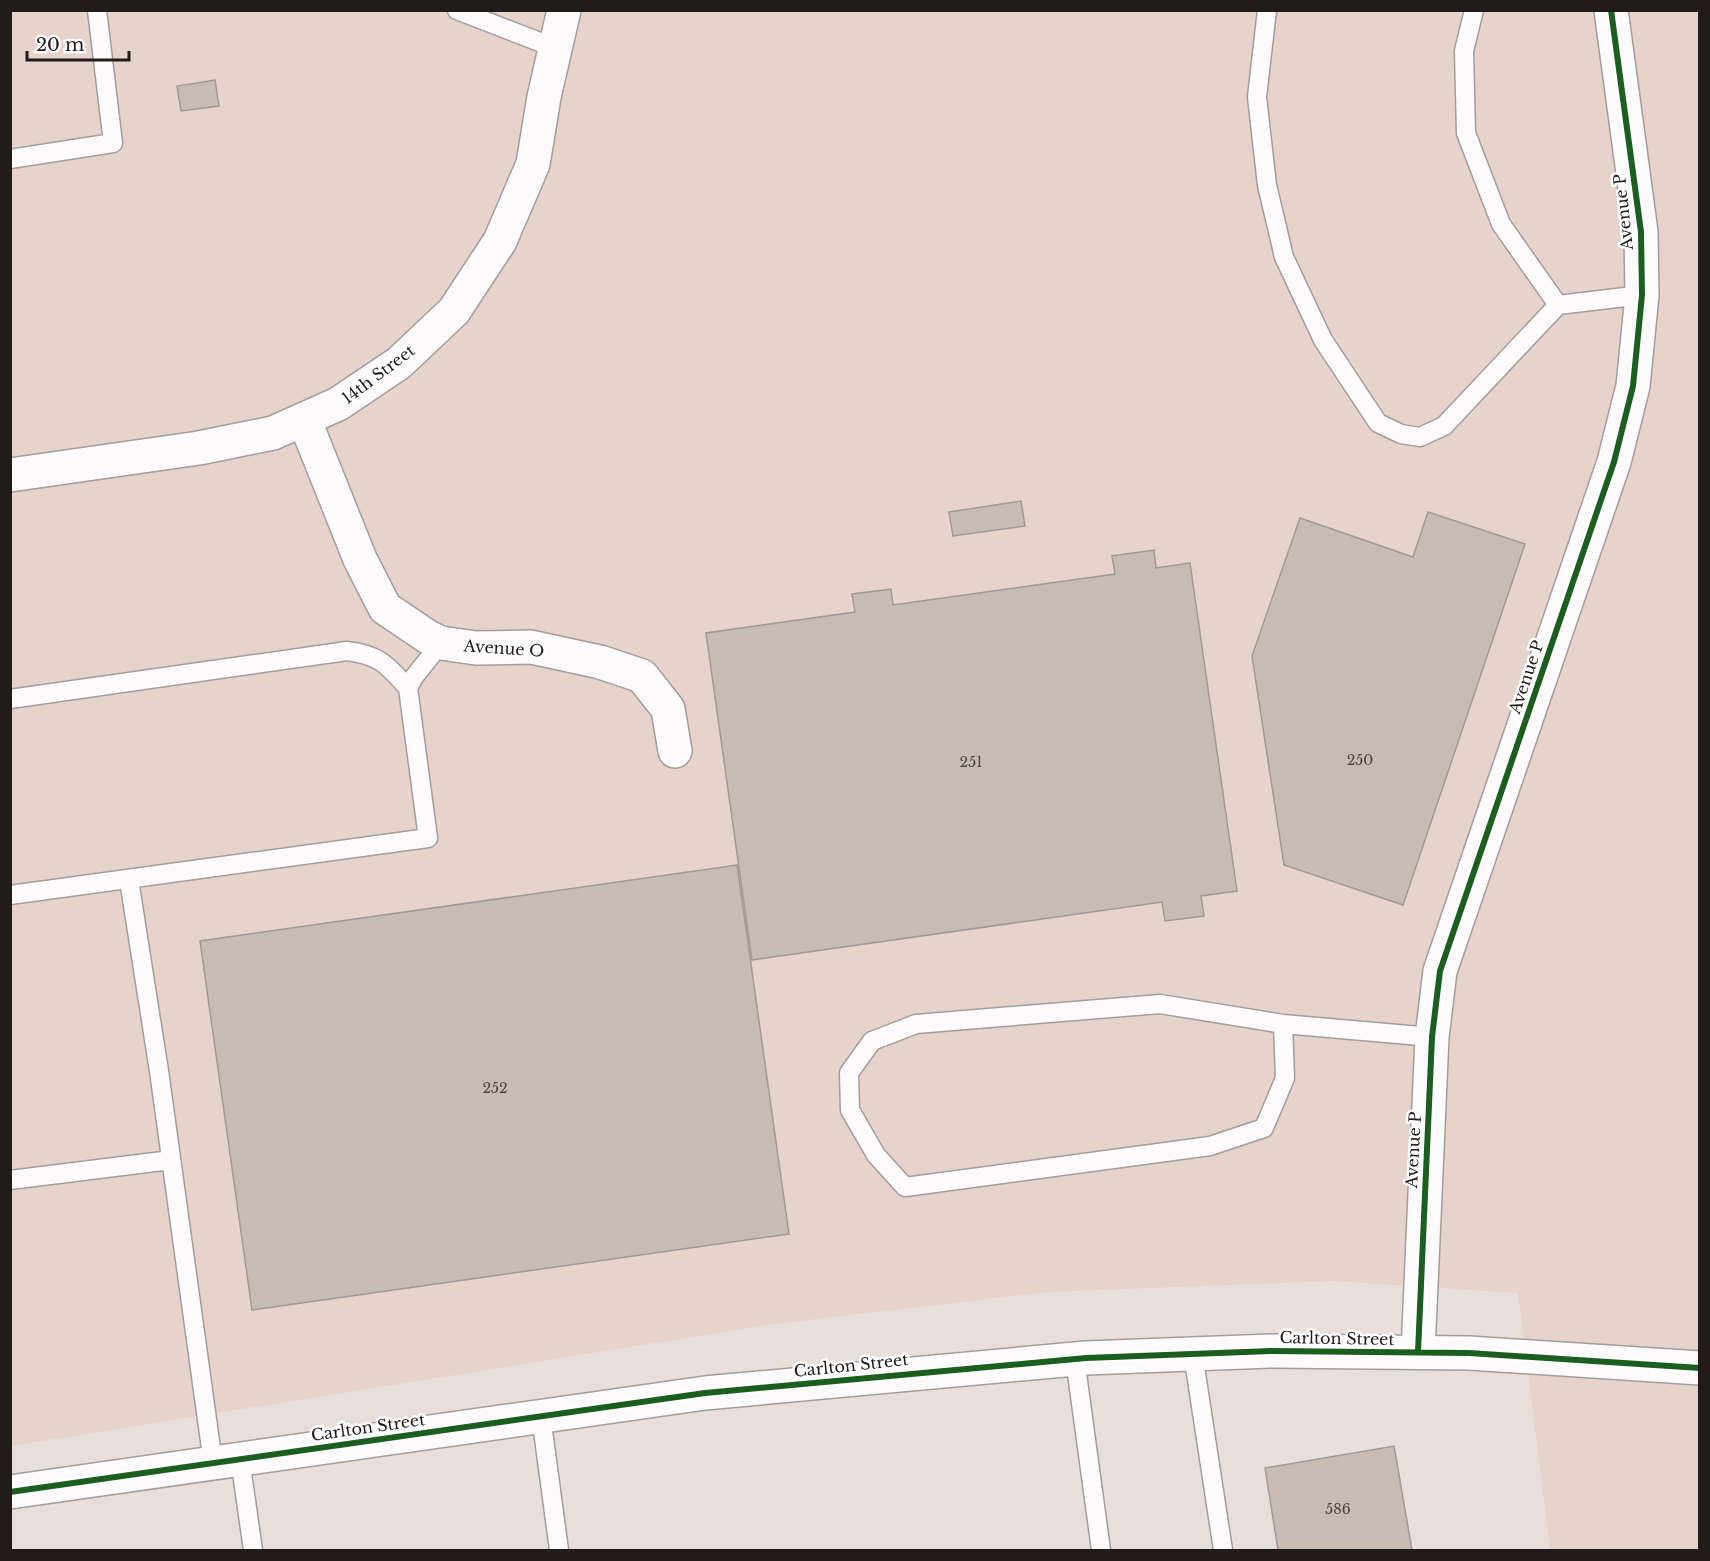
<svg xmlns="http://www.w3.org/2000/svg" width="1710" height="1561" viewBox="0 0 1710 1561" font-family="'Libre Baskerville',serif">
	<rect width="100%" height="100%" fill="#e8dfdb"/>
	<path fill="#e5d3cc" d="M 11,11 L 1699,11 L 1699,1550 L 1550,1550 L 1518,1293 L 1333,1281 L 1048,1292 L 774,1324 L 11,1446 Z"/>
	<path fill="#c8bbb3" stroke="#a09996" stroke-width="1.5" d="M 215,80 L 219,106 L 181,111 L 177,86 Z
		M 1021,501 L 1025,526 L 953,536 L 949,512 Z
		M 1428,512 L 1525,544 L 1403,905 L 1284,865 L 1252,656 L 1300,518 L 1413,557 Z
		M 1154,550 L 1156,568 L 1190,563 L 1237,891 L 1201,896 L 1204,916 L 1165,921 L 1162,902 L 752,960 L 706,633 L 855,612 L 852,594 L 891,589 L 893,605 L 1115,574 L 1112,556 Z
		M 737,865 L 789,1234 L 252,1310 L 200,941 Z
		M 1394,1446 L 1412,1550 L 1278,1550 L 1265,1468 Z"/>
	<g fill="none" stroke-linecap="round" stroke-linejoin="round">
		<defs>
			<path id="lane" d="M 457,10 L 555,48
				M 1267,10 L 1257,97 L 1267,185 L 1284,257 L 1323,340 L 1378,423 L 1401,434 L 1420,437 L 1444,426 L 1558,305
				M 1474,10 L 1464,51 L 1466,133 L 1501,224 L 1558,305 L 1642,295
				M 10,159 L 113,143 L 97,10
				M 10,699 L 347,651 C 380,655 387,665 408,688
				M 129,880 L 159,1071 L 213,1463
				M 10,895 L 428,838 L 408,688 L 414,677 L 441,643
				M 1283,1024 L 1285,1078 L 1264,1128 L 1210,1146 L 905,1187 L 876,1155 L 850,1110 L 849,1073 L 872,1041 L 916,1024 L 1160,1004 L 1283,1024 L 1432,1037
				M 10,1180 L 171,1160
				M 1193,1354 L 1223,1550
				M 1075,1359 L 1101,1550
				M 541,1416 L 559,1550
				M 240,1459 L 253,1550"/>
			<path id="street" d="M 304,419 L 360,559 L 385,608 L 428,637 L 441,643 L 476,648 L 531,647 L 600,662 L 642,676 L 668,709 L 675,751
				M 10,475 L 199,448 L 273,433 L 338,404 L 399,363 L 454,311 L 500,241 L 533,164 L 544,97 L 564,10
				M 1418,1352 L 1432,1037 L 1440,971 L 1614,462 L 1633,386 L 1642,295 L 1641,232 L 1611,10"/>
			<path id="secondary" d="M 10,1492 L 705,1393 L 1086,1358 L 1271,1351 L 1469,1353 L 1700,1368"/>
		</defs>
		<use href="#lane" stroke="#a49d9a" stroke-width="21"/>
		<use href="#street" stroke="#a49d9a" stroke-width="36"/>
		<use href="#secondary" stroke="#a49d9a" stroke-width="36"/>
		<use href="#lane" stroke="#fcfafa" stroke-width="18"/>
		<use href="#street" stroke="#fcfafa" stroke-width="33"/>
		<use href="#secondary" stroke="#fcfafa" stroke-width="33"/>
		<defs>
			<path id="cycleway" d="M 1418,1352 L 1432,1037 L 1440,971 L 1614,462 L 1633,386 L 1642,295 L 1641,232 L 1611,10
				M 10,1492 L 705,1393 L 1086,1358 L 1271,1351 L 1469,1353 L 1700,1368"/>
		</defs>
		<use href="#cycleway" stroke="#fff" stroke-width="10"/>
		<use href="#cycleway" stroke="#1b5e20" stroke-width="6"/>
	</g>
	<g text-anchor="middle" stroke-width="5" stroke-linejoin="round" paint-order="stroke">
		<g font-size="14" fill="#4b4440">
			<text x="1360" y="765">250</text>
			<text x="971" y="767">251</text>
			<text x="495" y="1093">252</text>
			<text x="1338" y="1514">586</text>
		</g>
		<g font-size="16" fill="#211c19" stroke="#fff">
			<text transform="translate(1623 212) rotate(-96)" y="6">Avenue P</text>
			<text transform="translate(378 374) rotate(-37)" y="6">14th Street</text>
			<text transform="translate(504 648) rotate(4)" y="6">Avenue O</text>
			<text transform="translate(1526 677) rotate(-71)" y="6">Avenue P</text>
			<text transform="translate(1413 1150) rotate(-87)" y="6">Avenue P</text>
			<text transform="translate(1337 1338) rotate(1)" y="6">Carlton Street</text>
			<text transform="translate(851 1365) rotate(-6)" y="6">Carlton Street</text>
			<text transform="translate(368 1427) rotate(-8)" y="6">Carlton Street</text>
		</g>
	</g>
	<rect width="1710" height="1561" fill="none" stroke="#211c19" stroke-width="24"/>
	<path d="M27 51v9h102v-9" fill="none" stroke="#211c19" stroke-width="3"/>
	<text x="36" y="51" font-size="18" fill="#211c19" stroke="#ffffff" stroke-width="4.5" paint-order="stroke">20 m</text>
</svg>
